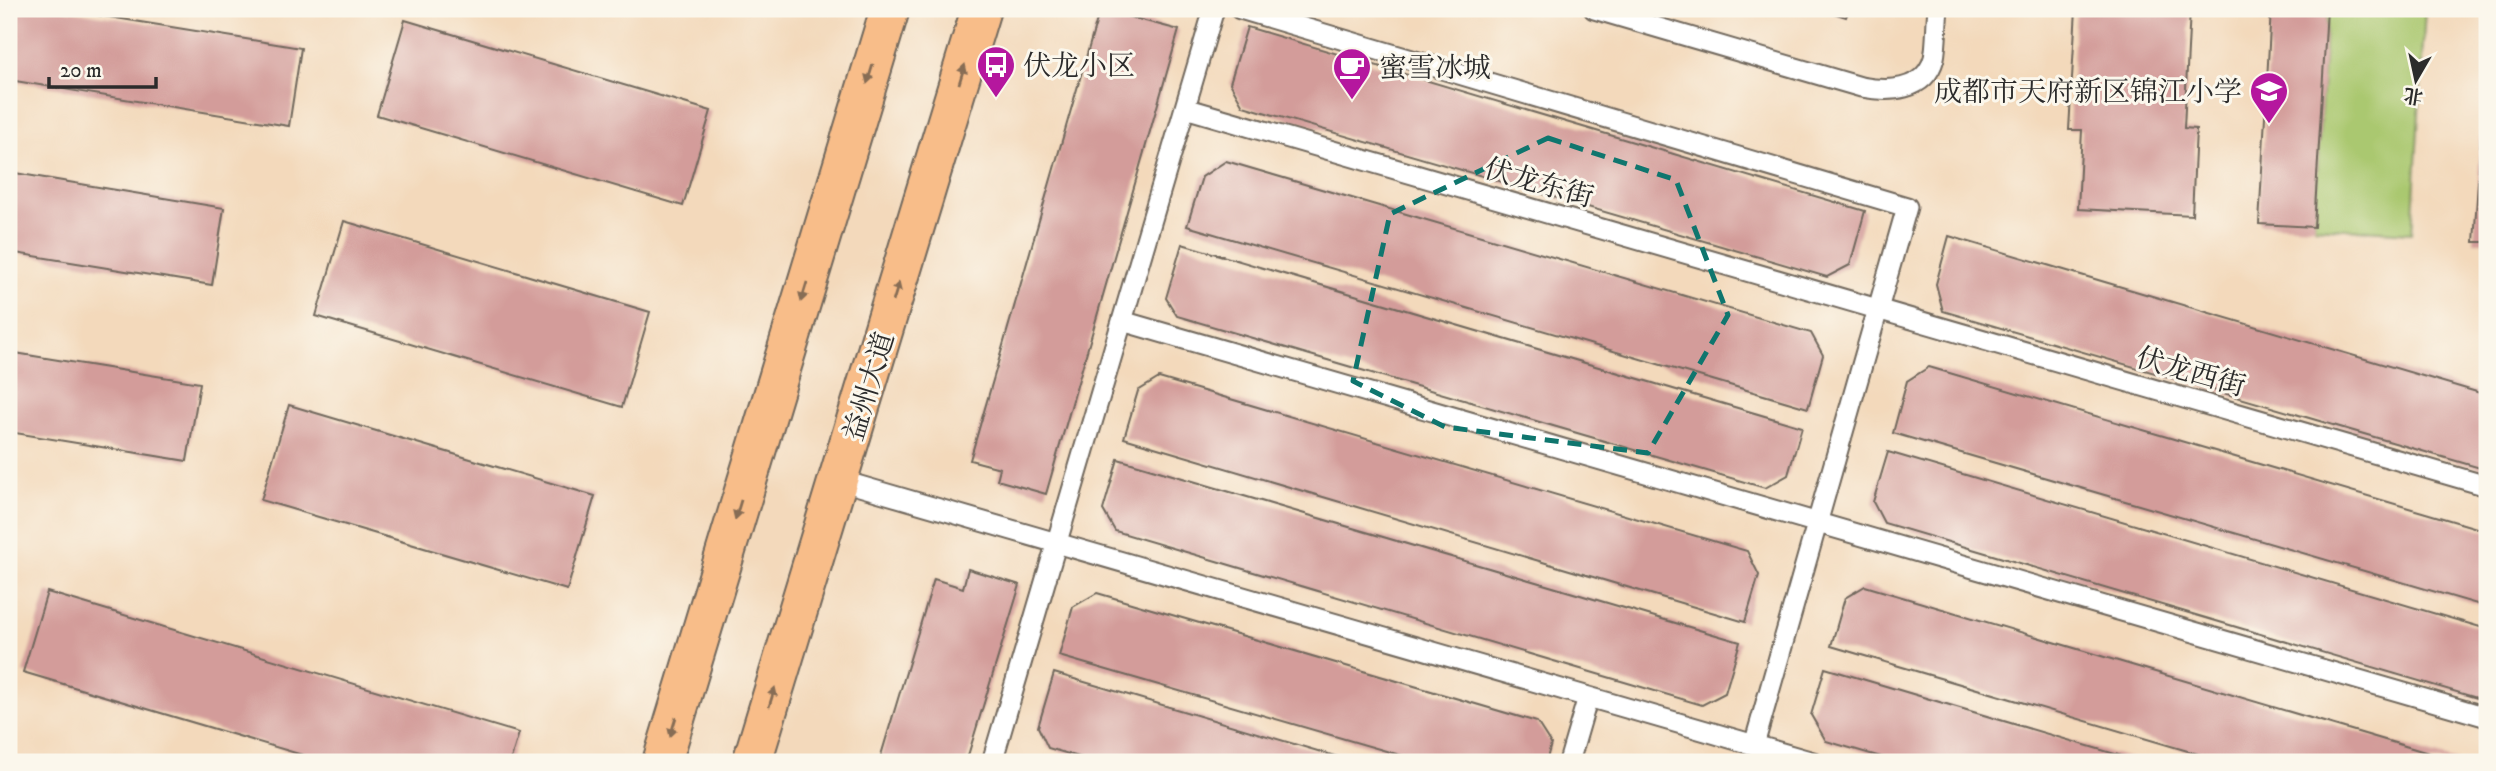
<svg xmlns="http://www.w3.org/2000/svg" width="2496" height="771" viewBox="0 0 2496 771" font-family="'IM FELL DW Pica','Noto Serif SC',serif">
	<rect width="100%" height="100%" fill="#fbf7ec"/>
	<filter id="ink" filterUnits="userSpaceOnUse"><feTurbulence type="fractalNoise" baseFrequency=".0143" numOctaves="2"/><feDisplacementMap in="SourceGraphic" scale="14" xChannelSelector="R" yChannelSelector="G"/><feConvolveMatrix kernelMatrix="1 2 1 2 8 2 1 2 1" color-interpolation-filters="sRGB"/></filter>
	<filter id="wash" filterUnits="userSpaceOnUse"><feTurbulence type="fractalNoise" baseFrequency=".00686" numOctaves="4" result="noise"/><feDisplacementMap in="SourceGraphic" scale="28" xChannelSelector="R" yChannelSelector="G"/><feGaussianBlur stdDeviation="1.57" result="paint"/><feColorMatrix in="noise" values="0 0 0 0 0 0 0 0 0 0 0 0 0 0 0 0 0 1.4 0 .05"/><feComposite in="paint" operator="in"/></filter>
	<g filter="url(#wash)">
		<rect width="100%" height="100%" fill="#f3d9bb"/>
		<path fill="#aac86f" stroke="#6a7a4d" stroke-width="2" d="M 2327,9 L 2425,9 L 2412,233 L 2314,227 Z"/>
		<g id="blocks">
			<path fill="#d39c9a" d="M 9,9 L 60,9 L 301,48 L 289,126 L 9,80 Z
				M 1100,9 L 1179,30 L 1046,494 L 997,480 L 1000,468 L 970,460 Z
				M 1821,9 L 1849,9 L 1846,17 Z
				M 2076,9 L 2190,9 L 2184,128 L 2196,129 L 2192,215 L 2078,209 L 2082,130 L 2069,130 Z
				M 2271,9 L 2327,9 L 2314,227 L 2259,224 Z
				M 405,20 L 711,111 L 683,206 L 377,115 Z
				M 1247,27 L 1865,211 L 1850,265 L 1827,277 L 1243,106 L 1230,83 Z
				M 2485,78 L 2487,78 L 2487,242 L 2474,242 Z
				M 1226,161 L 1811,333 L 1823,355 L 1808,408 L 1187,226 L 1202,177 Z
				M 9,172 L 224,208 L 212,285 L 9,252 Z
				M 344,221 L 650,312 L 622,407 L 316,316 Z
				M 1949,236 L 2487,395 L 2487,470 L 1943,311 L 1936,284 Z
				M 1182,244 L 1802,427 L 1788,475 L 1765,488 L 1177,316 L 1166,298 Z
				M 9,352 L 200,383 L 187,461 L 9,432 Z
				M 1929,367 L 2487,531 L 2487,607 L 1893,433 L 1907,381 Z
				M 1159,378 L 1747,551 L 1759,575 L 1745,622 L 1124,438 L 1138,391 Z
				M 289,405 L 595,496 L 567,590 L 261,500 Z
				M 1888,452 L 2487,629 L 2487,701 L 1884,523 L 1873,502 Z
				M 1118,459 L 1740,642 L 1725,693 L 1702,705 L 1115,531 L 1103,510 Z
				M 968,569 L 1020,585 L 966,762 L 879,762 L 934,579 L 963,588 Z
				M 1865,586 L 2459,762 L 2225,762 L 1831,646 L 1845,598 Z
				M 47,592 L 519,733 L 510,762 L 326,762 L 23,672 Z
				M 1097,593 L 1537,722 L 1551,744 L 1546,762 L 1424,762 L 1059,656 L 1073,607 Z
				M 1825,668 L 2142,762 L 1898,762 L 1826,741 L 1811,715 Z
				M 1054,673 L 1355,762 L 1096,762 L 1048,748 L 1038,727 Z"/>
		</g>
	</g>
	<g filter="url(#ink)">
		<use href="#blocks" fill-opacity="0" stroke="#71685d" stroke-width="2"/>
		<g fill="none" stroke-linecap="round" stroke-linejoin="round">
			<defs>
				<path id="service" d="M 1240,9 L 1907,207 L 1754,745
					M 1594,9 L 1861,87 C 1889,92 1925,92 1934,58 C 1937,43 1936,24 1938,9
					M 1185,108 L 2487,486
					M 1122,321 L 2487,717
					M 839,480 L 1813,762
					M 992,762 L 1214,9
					M 1569,762 L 1588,697"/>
				<path id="primary" d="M 662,762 L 890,9
					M 752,762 L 981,9"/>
			</defs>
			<use href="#service" stroke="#71685d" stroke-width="23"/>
			<use href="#primary" stroke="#71685d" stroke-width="42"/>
			<use href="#service" stroke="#fff" stroke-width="19"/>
			<use href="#primary" stroke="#f8bd89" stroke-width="38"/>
		</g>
		<defs><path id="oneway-solid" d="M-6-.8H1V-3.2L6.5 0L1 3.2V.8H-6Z" transform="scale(1.75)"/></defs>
		<g fill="#876d55">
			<use href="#oneway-solid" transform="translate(870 74) rotate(107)"/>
			<use href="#oneway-solid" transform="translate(962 74) rotate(-73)"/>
			<use href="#oneway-solid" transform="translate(804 292) rotate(107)"/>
			<use href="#oneway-solid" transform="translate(896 292) rotate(-73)"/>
			<use href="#oneway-solid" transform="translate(738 510) rotate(107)"/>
			<use href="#oneway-solid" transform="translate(772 697) rotate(-73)"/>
			<use href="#oneway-solid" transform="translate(673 727) rotate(107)"/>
		</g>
	</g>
	<path fill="none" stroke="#0f766e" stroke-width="5" stroke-dasharray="14 9" stroke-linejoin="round" d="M 1548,138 L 1676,180 L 1728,315 L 1648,453 L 1445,427 L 1353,381 L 1390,214 Z"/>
	<defs>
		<symbol id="bus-pin" viewBox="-11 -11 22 30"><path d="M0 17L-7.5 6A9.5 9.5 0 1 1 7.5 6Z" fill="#b5179e" stroke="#fbf7ec"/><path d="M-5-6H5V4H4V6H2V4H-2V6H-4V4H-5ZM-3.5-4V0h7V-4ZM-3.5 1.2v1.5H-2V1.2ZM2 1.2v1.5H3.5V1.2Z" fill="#fff"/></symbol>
		<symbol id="cafe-pin" viewBox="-11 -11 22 30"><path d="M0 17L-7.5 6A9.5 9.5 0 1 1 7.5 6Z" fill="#b5179e" stroke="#fbf7ec"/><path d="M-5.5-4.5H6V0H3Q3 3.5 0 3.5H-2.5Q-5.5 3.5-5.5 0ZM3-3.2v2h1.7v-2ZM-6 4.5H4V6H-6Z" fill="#fff"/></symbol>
		<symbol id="school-pin" viewBox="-11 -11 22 30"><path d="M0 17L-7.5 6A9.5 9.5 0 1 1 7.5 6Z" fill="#b5179e" stroke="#fbf7ec"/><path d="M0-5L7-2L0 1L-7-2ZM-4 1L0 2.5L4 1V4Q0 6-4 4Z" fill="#fff"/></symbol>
	</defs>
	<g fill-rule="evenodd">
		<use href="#bus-pin" x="974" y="43" width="44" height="60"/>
		<use href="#cafe-pin" x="1330" y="45" width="44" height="60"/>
		<use href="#school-pin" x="2247" y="69" width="44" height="60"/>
	</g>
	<g text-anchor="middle" stroke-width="6" stroke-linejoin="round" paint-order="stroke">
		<g font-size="28" fill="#2b2b2b" stroke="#fbf7ec" text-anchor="start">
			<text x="1023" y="75">伏龙小区</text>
			<text x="1379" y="77">蜜雪冰城</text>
			<text x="2242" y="101" text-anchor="end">成都市天府新区锦江小学</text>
		</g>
		<g font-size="28" fill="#2b2b2b" stroke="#fbf7ec">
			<text transform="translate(1539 182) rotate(16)" y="10">伏龙东街</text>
			<text transform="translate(2191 371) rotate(16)" y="10">伏龙西街</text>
			<text transform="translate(868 386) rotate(-73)" y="10">益州大道</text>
		</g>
	</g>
	<rect width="2496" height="771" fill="none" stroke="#fbf7ec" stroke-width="35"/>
	<g transform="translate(2416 80) rotate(189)" stroke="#fbf7ec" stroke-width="5" paint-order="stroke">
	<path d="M0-5L12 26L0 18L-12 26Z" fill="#2b2b2b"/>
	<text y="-10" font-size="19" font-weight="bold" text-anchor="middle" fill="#2b2b2b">北</text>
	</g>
	<path d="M49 77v10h107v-10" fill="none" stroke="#2b2b2b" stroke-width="3.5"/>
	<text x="60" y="77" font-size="21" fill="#2b2b2b" stroke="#fbf7ec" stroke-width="5" paint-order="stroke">20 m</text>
</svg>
